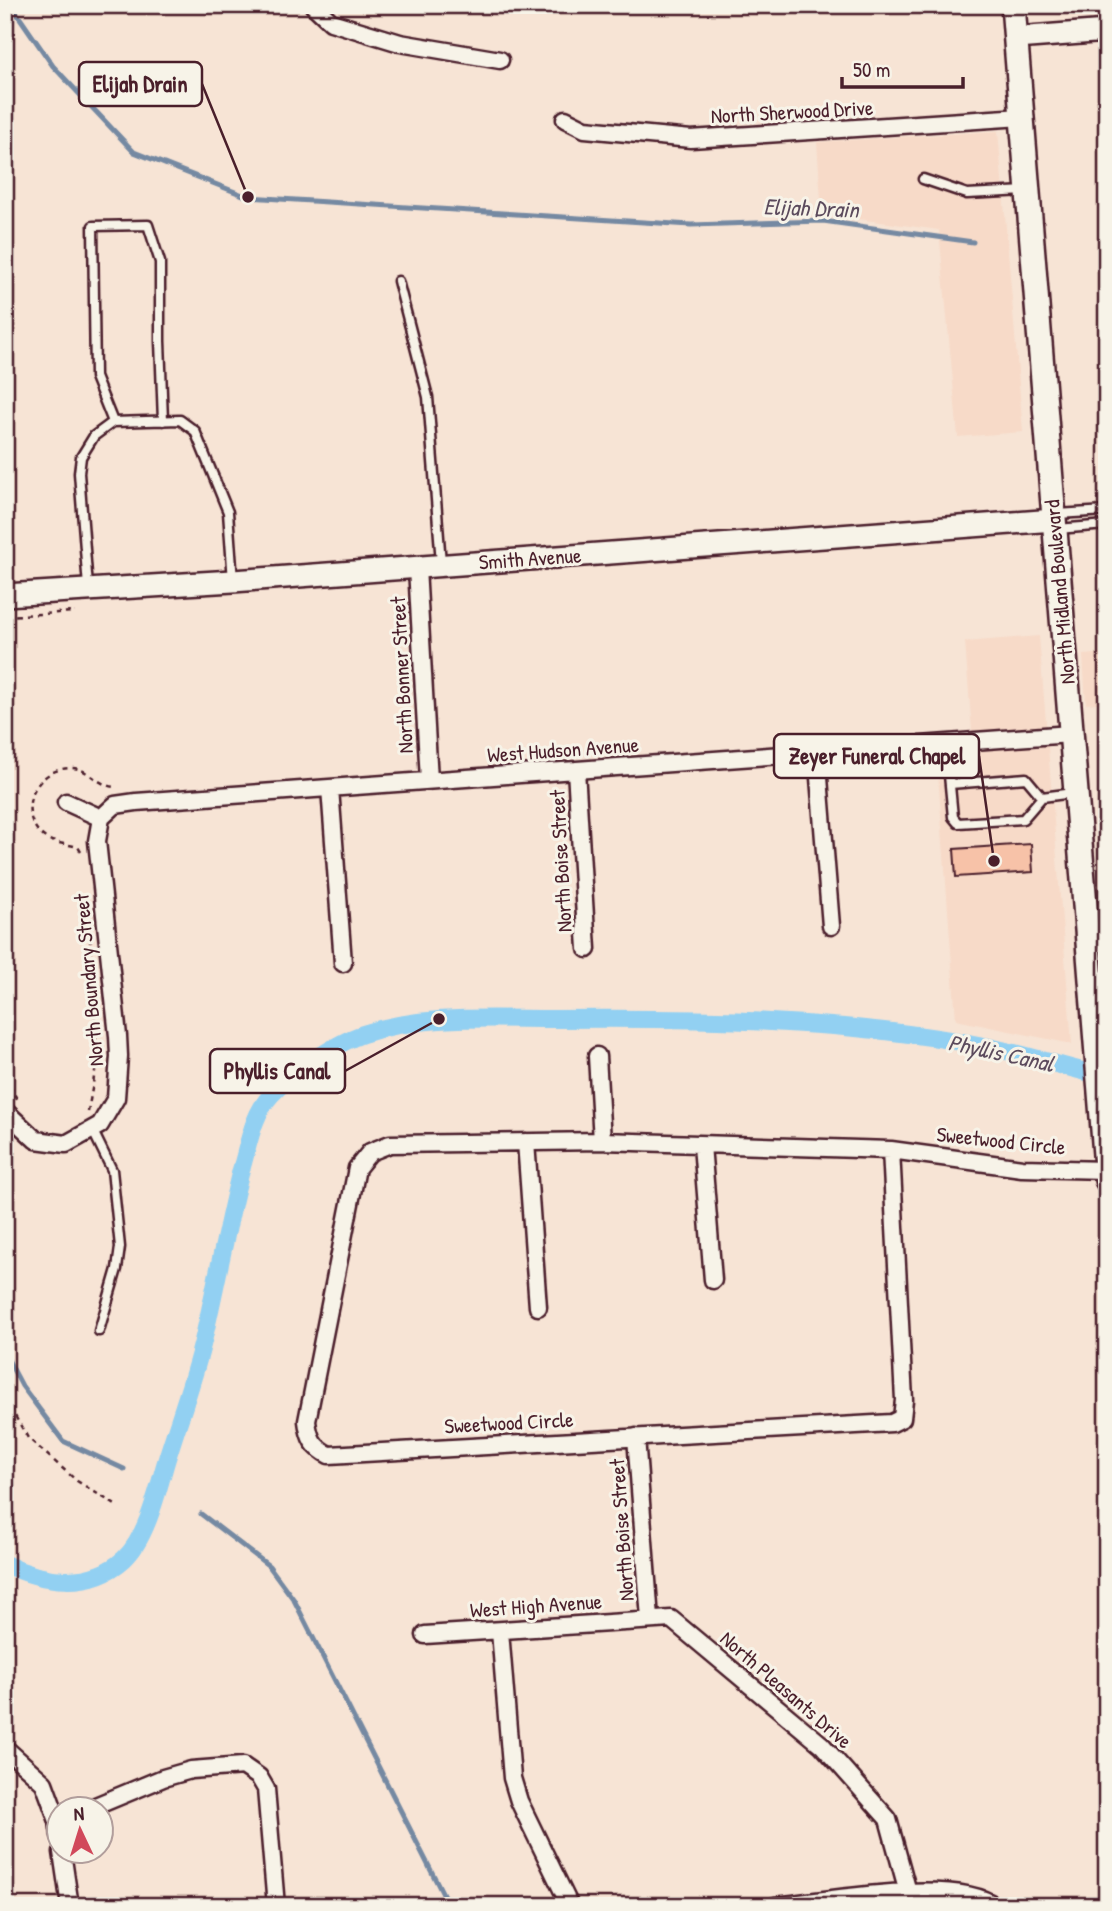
<svg xmlns="http://www.w3.org/2000/svg" width="1112" height="1911" viewBox="0 0 1112 1911" font-family="'Patrick Hand',sans-serif">
	<rect width="100%" height="100%" fill="#f7e4d5"/>
	<filter id="ink" filterUnits="userSpaceOnUse"><feTurbulence type="fractalNoise" baseFrequency=".0143" numOctaves="2"/><feDisplacementMap in="SourceGraphic" scale="14" xChannelSelector="R" yChannelSelector="G"/><feConvolveMatrix kernelMatrix="1 2 1 2 8 2 1 2 1" color-interpolation-filters="sRGB"/></filter>
	<g filter="url(#ink)">
		<path fill="#f7dac8" d="M 998,131 L 1023,432 L 958,437 L 939,230 L 822,214 L 817,142 Z
			M 1039,636 L 1072,1044 L 956,1020 L 937,760 L 974,757 L 965,642 Z
			M 1107,653 L 1107,702 L 1086,704 L 1083,655 Z"/>
		<g fill="none" stroke-linecap="round" stroke-linejoin="round">
			<path stroke="#7589a2" stroke-width="5" d="M 11,5 L 53,66 L 134,152 L 248,197 L 691,225 L 823,221 L 973,242
				M 1102,264 L 1107,265
				M 5,1354 L 22,1386 L 63,1441 L 124,1469
				M 201,1514 L 269,1566 L 294,1600 L 449,1906"/>
			<path stroke="#92d0f2" stroke-width="18" d="M 5,1564 C 42,1582 90,1590 124,1559 C 146,1539 157,1493 165,1465 C 178,1422 194,1380 204,1337 C 217,1281 227,1225 241,1170 C 249,1144 252,1116 271,1095 C 290,1074 336,1043 363,1034 C 424,1014 492,1019 555,1019 C 699,1018 843,1019 984,1046 C 1025,1054 1066,1068 1107,1077"/>
		</g>
		<path fill="#f7c2a8" stroke="#4a1f2b" stroke-width="2" d="M 1031,844 L 1033,872 L 956,877 L 954,849 Z"/>
		<g fill="none" stroke-linecap="round" stroke-linejoin="round">
			<defs>
				<path id="service" d="M 923,179 L 967,194 L 1026,191
					M 398,281 L 428,397 L 441,563
					M 113,422 L 95,377 L 93,226 L 148,225 L 160,262 L 160,341 L 163,421
					M 1057,514 L 1107,511
					M 1057,529 L 1107,525
					M 88,587 L 79,473 L 81,457 L 94,436 L 113,422 L 180,420 L 195,431 L 228,512 L 233,581
					M 946,744 L 953,817 L 958,823 L 1023,819 L 1042,797 L 1073,793
					M 950,784 L 1026,778 L 1042,797
					M 92,1129 L 112,1170 L 120,1247 L 117,1269 L 99,1331"/>
				<path id="minor" d="M 313,5 L 331,22 L 400,43 L 500,60
					M 565,119 L 585,129 L 691,139 L 1022,117
					M 417,568 L 429,780
					M 817,753 L 831,926
					M 576,770 L 587,949
					M 330,788 L 343,963
					M 66,802 L 101,818
					M 101,818 L 115,805 L 136,802 L 1071,734
					M 597,1056 L 602,1141
					M 5,1111 L 36,1140 L 66,1144 L 100,1125 L 116,1098 L 119,1056 L 118,1036 L 97,841 L 101,818
					M 526,1142 L 538,1307
					M 702,1145 L 713,1280
					M 891,1150 L 904,1400 L 902,1418 L 892,1423 L 329,1455 C 313,1447 309,1438 307,1421 L 357,1168 L 370,1152 L 390,1144 L 602,1141 L 891,1150 L 1022,1168 L 1106,1170
					M 636,1437 L 650,1619
					M 500,1631 L 512,1778 L 519,1801 L 570,1906
					M 425,1635 L 671,1619 L 822,1745 L 888,1819 L 908,1892
					M 5,1748 L 44,1783 L 58,1821 L 60,1835
					M 86,1810 L 163,1778 L 191,1770 L 243,1766 L 259,1777 L 266,1789 L 276,1906
					M 62,1852 L 70,1906
					M 775,1906 C 826,1901 956,1876 995,1906"/>
				<path id="tertiary" d="M 1016,38 L 1107,31
					M 5,595 L 233,581 L 1054,520"/>
				<path id="secondary" d="M 1013,5 L 1107,1180"/>
			</defs>
			<use href="#service" stroke="#4a1f2b" stroke-width="13"/>
			<use href="#minor" stroke="#4a1f2b" stroke-width="21"/>
			<use href="#tertiary" stroke="#4a1f2b" stroke-width="26"/>
			<use href="#secondary" stroke="#4a1f2b" stroke-width="28"/>
			<path stroke="#4a1f2b" stroke-width="2.5" stroke-dasharray="5 5" stroke-linecap="butt" d="M 5,616 L 75,612
				M 81,852 L 78,847 C 64,843 48,844 38,831 C 17,805 38,769 70,768 C 87,767 97,785 114,787
				M 5,1077 L 17,1099
				M 88,1112 L 97,1060 L 90,938
				M 5,1399 L 28,1438 L 77,1481 L 117,1506"/>
			<use href="#service" stroke="#f7f3e8" stroke-width="8"/>
			<use href="#minor" stroke="#f7f3e8" stroke-width="16"/>
			<use href="#tertiary" stroke="#f7f3e8" stroke-width="21"/>
			<use href="#secondary" stroke="#f7f3e8" stroke-width="23"/>
		</g>
	</g>
	<g text-anchor="middle" stroke-width="6" stroke-linejoin="round" paint-order="stroke">
		<g font-size="21" fill="#4a1f2b" stroke="#f7f3e8">
			<text transform="translate(792 112) rotate(-3)" y="7">North Sherwood Drive</text>
			<text transform="translate(530 559) rotate(-4)" y="7">Smith Avenue</text>
			<text transform="translate(1060 592) rotate(-95)" y="7">North Midland Boulevard</text>
			<text transform="translate(402 675) rotate(-93)" y="7">North Bonner Street</text>
			<text transform="translate(563 750) rotate(-4)" y="7">West Hudson Avenue</text>
			<text transform="translate(561 861) rotate(-93)" y="7">North Boise Street</text>
			<text transform="translate(89 980) rotate(-95)" y="7">North Boundary Street</text>
			<text transform="translate(1001 1141) rotate(6)" y="7">Sweetwood Circle</text>
			<text transform="translate(509 1423) rotate(-3)" y="7">Sweetwood Circle</text>
			<text transform="translate(622 1530) rotate(-94)" y="7">North Boise Street</text>
			<text transform="translate(536 1606) rotate(-4)" y="7">West High Avenue</text>
			<text transform="translate(786 1690) rotate(41)" y="7">North Pleasants Drive</text>
		</g>
		<g font-size="23" font-style="italic" fill="#5c4b5d" stroke="#f7f3e8">
			<text transform="translate(811 208) rotate(2)" y="8">Elijah Drain</text>
			<text transform="translate(1001 1053) rotate(12)" y="8">Phyllis Canal</text>
		</g>
	</g>
	<path fill="none" stroke="#4a1f2b" stroke-width="2.5" d="M248 197L202 84M994 861L979 756M439 1019L345 1071"/>
	<g fill="#4a1f2b" stroke="#f7f3e8" stroke-width="2.5">
		<circle cx="248" cy="197" r="7"/>
		<circle cx="994" cy="861" r="7"/>
		<circle cx="439" cy="1019" r="7"/>
	</g>
	<g fill="#f7f3e8" stroke="#4a1f2b" stroke-width="2.5">
		<rect x="79" y="62" width="123" height="44" rx="7"/>
		<rect x="774" y="734" width="205" height="44" rx="7"/>
		<rect x="210" y="1049" width="135" height="44" rx="7"/>
	</g>
	<g font-size="23" text-anchor="middle" font-weight="bold" fill="#4a1f2b">
		<text x="140" y="92">Elijah Drain</text>
		<text x="877" y="764">Zeyer Funeral Chapel</text>
		<text x="277" y="1079">Phyllis Canal</text>
	</g>
	<rect width="1112" height="1911" fill="none" stroke="#f7f3e8" stroke-width="28"/>
	<rect x="14" y="14" width="1084" height="1883" fill="none" stroke="#4a1f2b" stroke-width="2.5" filter="url(#ink)"/>
	<g transform="translate(80 1830) rotate(356)"><circle r="33" fill="#f7f3e8" stroke="#b29e9c" stroke-width="2"/>
	<path d="M0-5L12 26L0 18L-12 26Z" fill="#d1495b"/>
	<text y="-10" font-size="19" font-weight="bold" text-anchor="middle" fill="#4a1f2b">N</text>
	</g>
	<path d="M842 77v10h121v-10" fill="none" stroke="#4a1f2b" stroke-width="3.5"/>
	<text x="853" y="77" font-size="21" fill="#4a1f2b" stroke="#f7f3e8" stroke-width="5" paint-order="stroke">50 m</text>
</svg>
